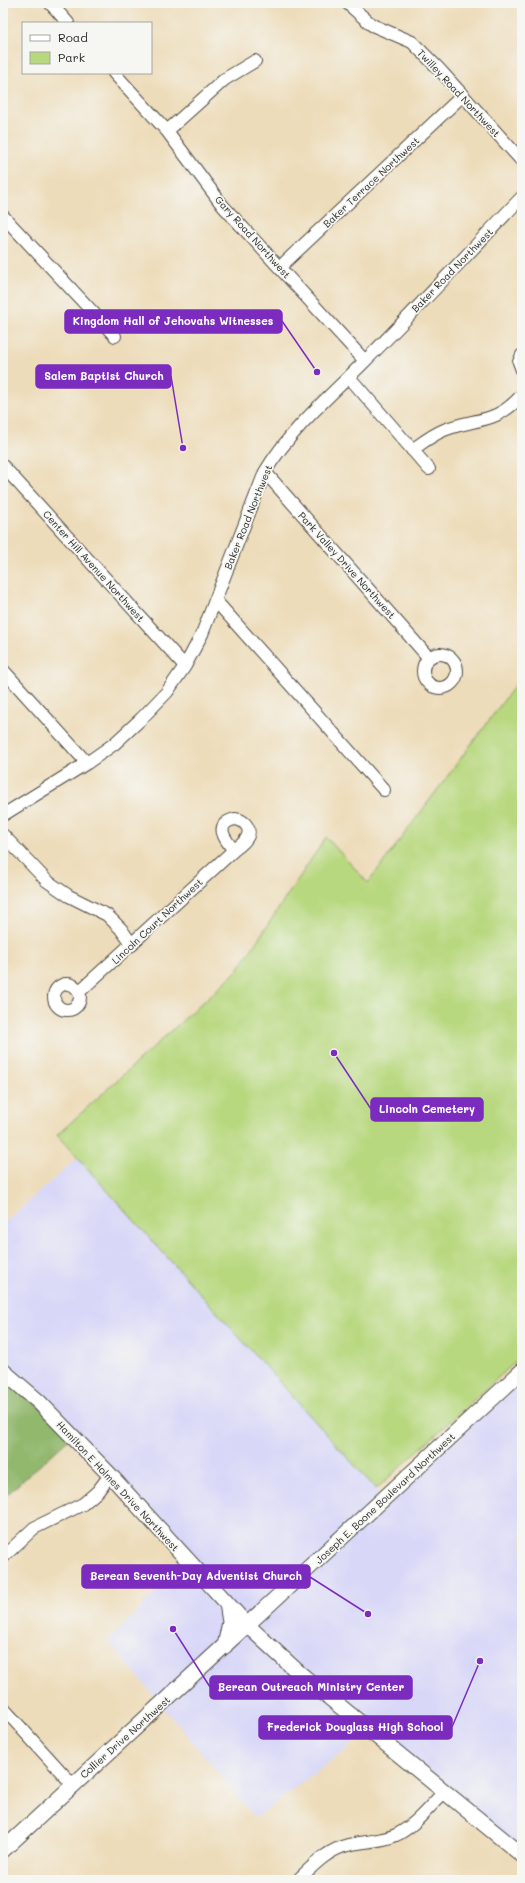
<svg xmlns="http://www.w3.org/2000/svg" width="525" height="1883" viewBox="0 0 525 1883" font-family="Mali,sans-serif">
	<rect width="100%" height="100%" fill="#f6f6f2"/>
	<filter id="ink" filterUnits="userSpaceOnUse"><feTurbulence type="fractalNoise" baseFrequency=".025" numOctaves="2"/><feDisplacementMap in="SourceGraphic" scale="8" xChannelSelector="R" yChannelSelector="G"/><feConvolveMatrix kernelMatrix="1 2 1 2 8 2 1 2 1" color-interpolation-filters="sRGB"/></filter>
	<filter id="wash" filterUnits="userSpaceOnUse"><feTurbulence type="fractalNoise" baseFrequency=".012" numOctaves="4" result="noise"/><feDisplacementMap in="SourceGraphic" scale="16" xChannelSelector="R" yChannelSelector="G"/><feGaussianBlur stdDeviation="0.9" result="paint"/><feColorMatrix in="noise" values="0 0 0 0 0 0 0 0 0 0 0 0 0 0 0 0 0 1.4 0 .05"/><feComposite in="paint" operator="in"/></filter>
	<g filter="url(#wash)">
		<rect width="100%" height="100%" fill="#eddcb9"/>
		<path fill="#d8d7f8" d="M 77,1158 L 386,1500 L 522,1376 L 522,1855 L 367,1733 L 256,1818 L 108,1641 L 190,1558 L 3,1378 L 3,1224 Z"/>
		<path fill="#b8d87f" stroke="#728255" d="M 522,676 L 522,1356 L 376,1489 L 57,1135 L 237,971 L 326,837 L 368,883 Z"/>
		<path fill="#92b86e" stroke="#5e724c" d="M 3,1378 L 75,1434 L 3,1498 Z"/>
	</g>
	<g filter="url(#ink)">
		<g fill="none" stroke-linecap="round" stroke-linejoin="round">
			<defs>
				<path id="minor" d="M 50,3 L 68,23
					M 347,3 L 372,25 L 412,42 L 439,69 L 522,161
					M 114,73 L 167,131 L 223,206 L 365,361
					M 167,131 L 225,79 L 255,61
					M 3,216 L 115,336
					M 280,267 L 462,96
					M 522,355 L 519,362 L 522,370
					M 349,377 L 429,469
					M 412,450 C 422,443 432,435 444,430 C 477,417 495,425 522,395
					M 3,466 L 185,666
					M 265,472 L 429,658
					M 215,600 L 384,790
					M423 671a17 17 0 1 1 34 0a17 17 0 1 1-34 0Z
					M 3,670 L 87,763
					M 3,815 L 87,763 L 114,744 L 141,719 L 167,692 L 185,666 L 202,634 L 265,472 C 290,430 329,397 364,362 C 418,308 469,252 522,197
					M 235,819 C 245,820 253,830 246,839 C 243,844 238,847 234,850 C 225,840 213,824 235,819 Z
					M 3,835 L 47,881 L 69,896 L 107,915 L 121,929 L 132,945
					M54 997a13 13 0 1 1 26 0a13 13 0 1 1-26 0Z
					M 80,991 L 234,850
					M 3,1557 L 34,1528 L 83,1504 L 98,1491 L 110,1475
					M 3,1708 L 73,1785
					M 298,1880 C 313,1866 327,1850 348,1845 C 364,1841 380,1842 396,1835 C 415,1826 430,1806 444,1792"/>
				<path id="major" d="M 3,1371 L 39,1402 L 110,1475 L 247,1625 L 298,1672 L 522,1855
					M 225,1646 L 230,1622 L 227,1603
					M 3,1850 L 522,1371"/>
			</defs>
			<use href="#minor" stroke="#484640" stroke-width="14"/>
			<use href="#major" stroke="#484640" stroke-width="17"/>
			<use href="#minor" stroke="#fff" stroke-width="12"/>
			<use href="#major" stroke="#fff" stroke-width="15"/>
		</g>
	</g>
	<g text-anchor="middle" stroke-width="3.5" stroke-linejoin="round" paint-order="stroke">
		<g font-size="10" fill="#2b2b2b" stroke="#f6f6f2">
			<text transform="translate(459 93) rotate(47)" y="4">Twilley Road Northwest</text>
			<text transform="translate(371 182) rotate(-43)" y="4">Baker Terrace Northwest</text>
			<text transform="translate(253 237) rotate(48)" y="4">Gary Road Northwest</text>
			<text transform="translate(452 270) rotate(-46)" y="4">Baker Road Northwest</text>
			<text transform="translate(248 517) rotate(-68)" y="4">Baker Road Northwest</text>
			<text transform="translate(347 565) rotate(48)" y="4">Park Valley Drive Northwest</text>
			<text transform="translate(94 566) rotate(48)" y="4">Center Hill Avenue Northwest</text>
			<text transform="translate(157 921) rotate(-43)" y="4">Lincoln Court Northwest</text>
			<text transform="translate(118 1486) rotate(47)" y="4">Hamilton E Holmes Drive Northwest</text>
			<text transform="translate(385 1498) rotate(-43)" y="4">Joseph E. Boone Boulevard Northwest</text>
			<text transform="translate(125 1737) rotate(-42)" y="4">Collier Drive Northwest</text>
		</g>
	</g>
	<path fill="none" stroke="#7b2cbf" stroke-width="1.5" d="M317 372L282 321M183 448L171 376M334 1053L371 1109M368 1614L310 1577M173 1629L210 1687M480 1661L452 1727"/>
	<g fill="#7b2cbf" stroke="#f6f6f2" stroke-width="1.5">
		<circle cx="317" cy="372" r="4"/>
		<circle cx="183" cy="448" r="4"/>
		<circle cx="334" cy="1053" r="4"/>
		<circle cx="368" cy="1614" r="4"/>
		<circle cx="173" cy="1629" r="4"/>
		<circle cx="480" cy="1661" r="4"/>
	</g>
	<g fill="#7b2cbf" stroke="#7b2cbf" stroke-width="1.5">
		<rect x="65" y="310" width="217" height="23" rx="4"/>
		<rect x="36" y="365" width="135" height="23" rx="4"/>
		<rect x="371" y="1098" width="112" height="23" rx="4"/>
		<rect x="82" y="1565" width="228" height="23" rx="4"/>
		<rect x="210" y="1676" width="202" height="23" rx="4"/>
		<rect x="259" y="1716" width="193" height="23" rx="4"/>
	</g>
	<g font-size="11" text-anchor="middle" font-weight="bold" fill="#fff">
		<text x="173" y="325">Kingdom Hall of Jehovahs Witnesses</text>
		<text x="104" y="380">Salem Baptist Church</text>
		<text x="427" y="1113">Lincoln Cemetery</text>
		<text x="196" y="1580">Berean Seventh-Day Adventist Church</text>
		<text x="311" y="1691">Berean Outreach Ministry Center</text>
		<text x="355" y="1731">Frederick Douglass High School</text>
	</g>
	<rect width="525" height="1883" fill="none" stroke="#f6f6f2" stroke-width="16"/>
	<rect x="22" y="22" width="130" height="52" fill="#f6f6f2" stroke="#a5a5a2"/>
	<rect x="30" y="35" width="20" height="6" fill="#ffffff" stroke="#a5a5a2"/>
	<text x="58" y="42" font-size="12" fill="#2b2b2b">Road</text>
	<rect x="30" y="52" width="20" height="12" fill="#b8d87f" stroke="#a5a5a2"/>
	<text x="58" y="62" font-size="12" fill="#2b2b2b">Park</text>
</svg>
